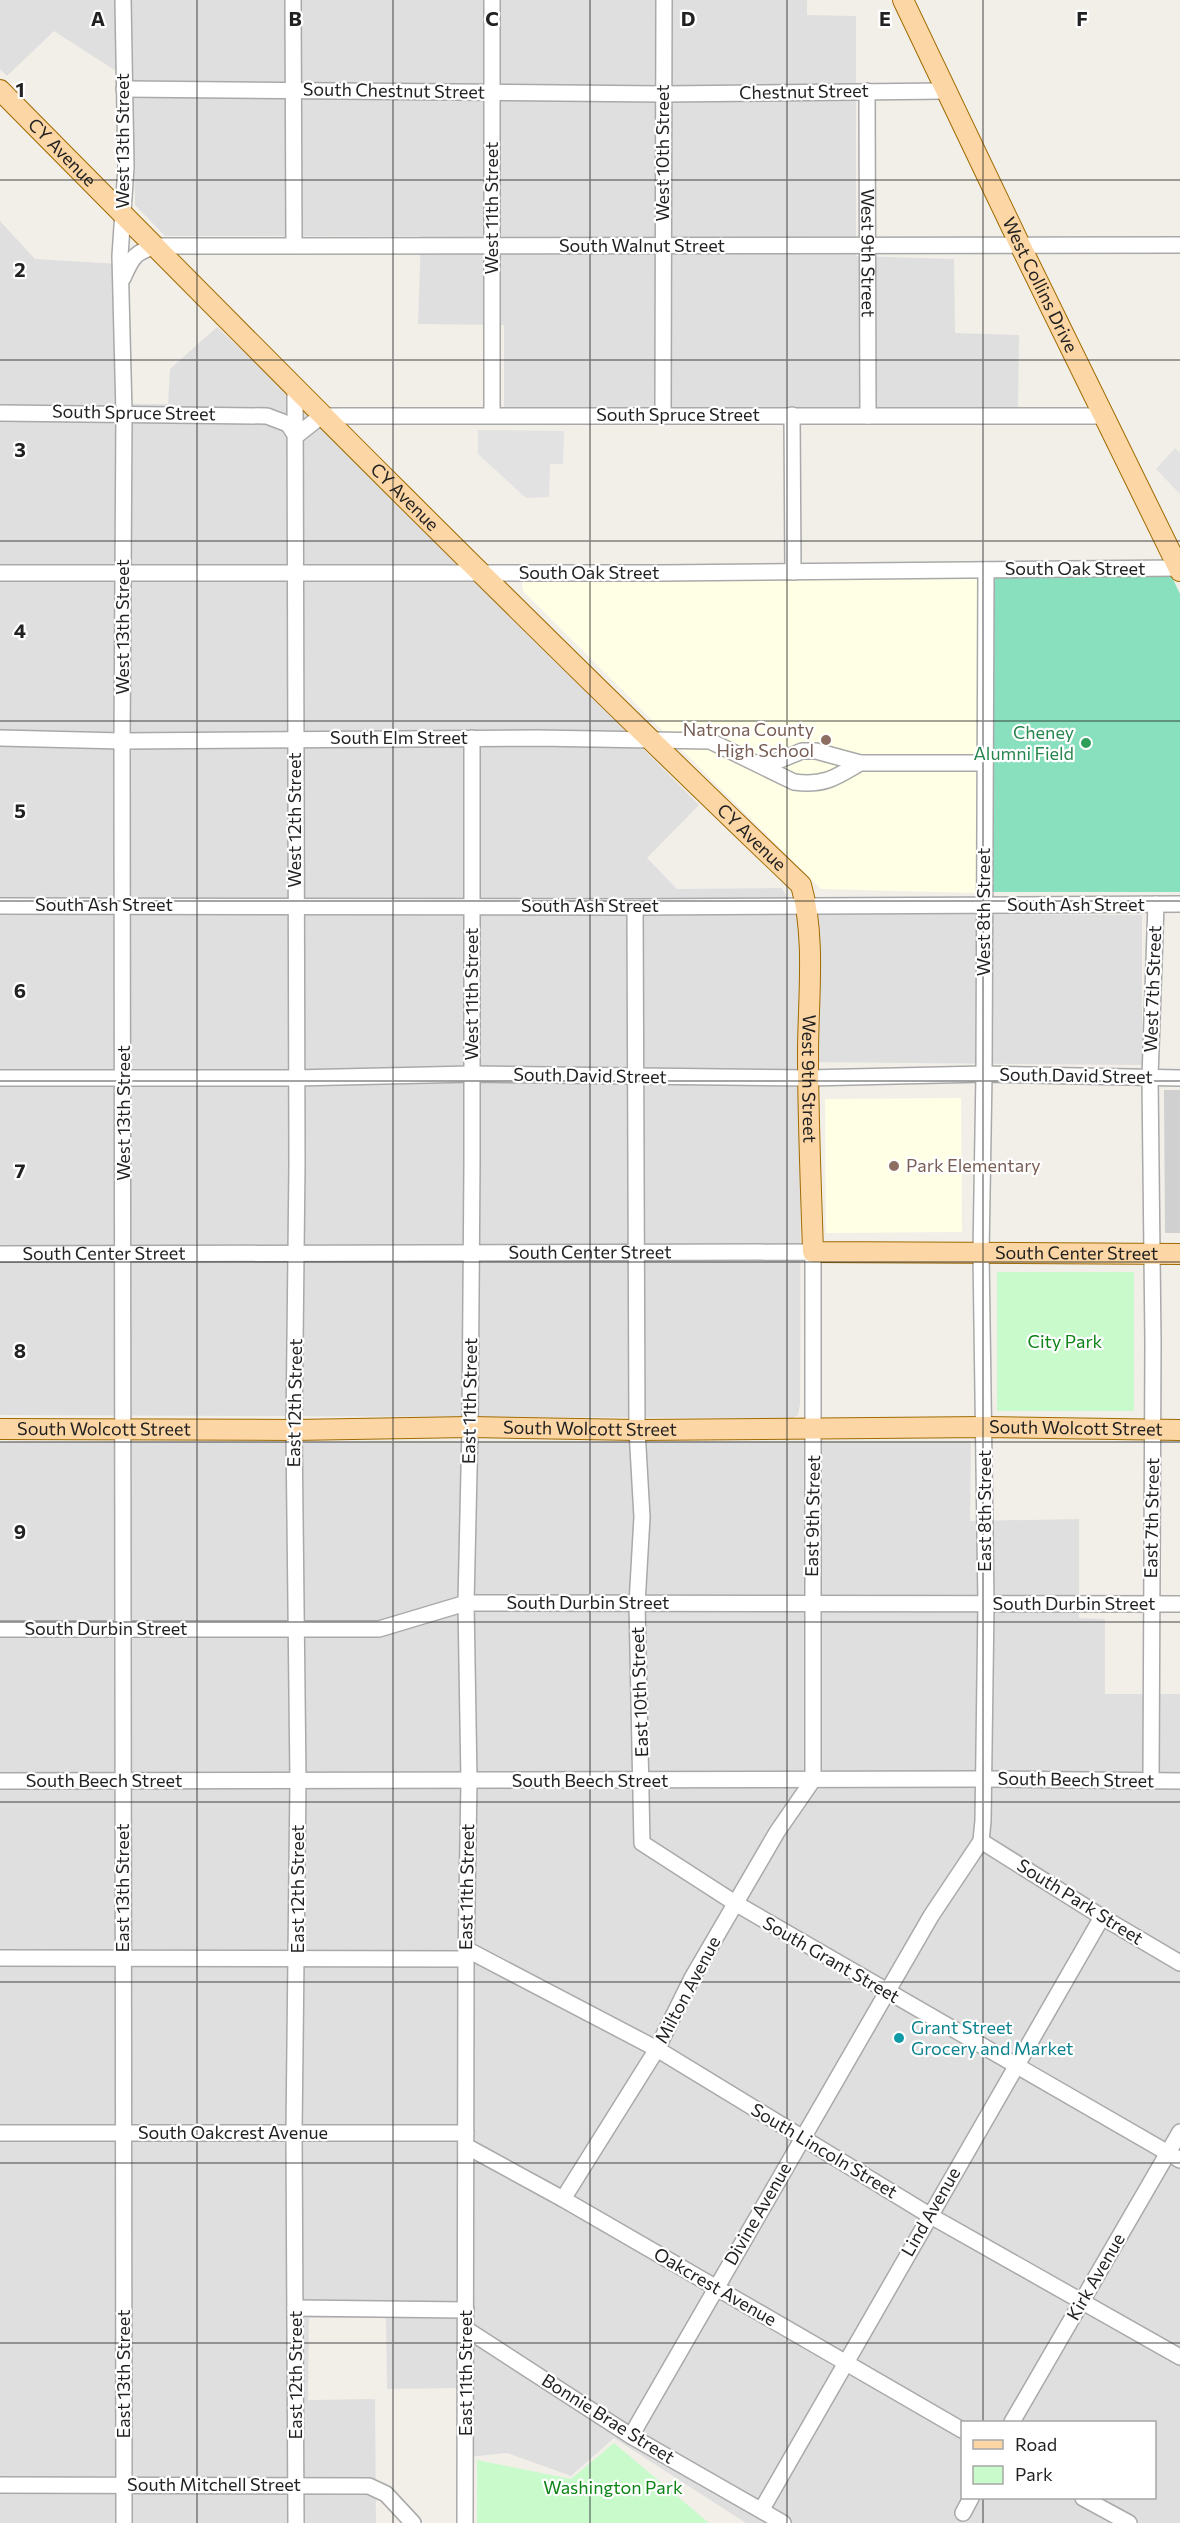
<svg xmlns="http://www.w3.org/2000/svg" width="1180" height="2523" viewBox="0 0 1180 2523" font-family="Commissioner,sans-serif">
	<rect width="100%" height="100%" fill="#f2efe9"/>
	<path fill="#e0dfdf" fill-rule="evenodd" d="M 0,0 L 807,0 L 807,15 L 856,16 L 856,256 L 954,259 L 955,333 L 1019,335 L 1018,407 L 504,407 L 504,325 L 418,324 L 421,236 L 165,236 L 135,205 L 133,82 L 54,31 L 7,76 L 0,69 Z
		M 0,221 L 35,259 L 119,264 L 119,404 L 168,404 L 170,369 L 217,327 L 331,434 L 699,805 L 647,858 L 677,889 L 782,888 L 796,913 L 1142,915 L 1142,1065 L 801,1062 L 800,1404 L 798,1415 L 792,1418 L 0,1415 Z
		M 971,1441 L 970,1521 L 1079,1519 L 1079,1618 L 1105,1619 L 1105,1694 L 1180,1694 L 1180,2523 L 746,2523 L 614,2438 L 571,2476 L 507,2453 L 458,2458 L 458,2388 L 387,2389 L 386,2318 L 309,2318 L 308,2400 L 375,2399 L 376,2523 L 0,2523 L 0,1442 ZM 962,2422 L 1154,2422 L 1154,2498 L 962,2498 Z"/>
	<path fill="#ffffe5" d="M 527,577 L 980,579 L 979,893 L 821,889 L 523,591 L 522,584 Z
		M 961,1098 L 962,1232 L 826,1233 L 825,1099 Z"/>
	<path fill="#d0d0d0" d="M 1164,1090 L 1180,1090 L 1180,1233 L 1165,1233 Z"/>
	<path fill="#c8facc" d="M 997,1272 L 1134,1272 L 1134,1411 L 997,1411 Z
		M 614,2443 L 709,2523 L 477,2523 L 477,2460 L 571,2479 Z"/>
	<path fill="#88e0be" d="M 1171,575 L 1180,594 L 1180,892 L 992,892 L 994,576 Z"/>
	<path fill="#e2e2e2" d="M 478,430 L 564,431 L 563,464 L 550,464 L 549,497 L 526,498 L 478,454 Z
		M 1175,448 L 1180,453 L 1180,494 L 1156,469 Z"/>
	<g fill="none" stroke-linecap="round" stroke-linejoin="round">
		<defs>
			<g id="minor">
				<path d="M 123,0 L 126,167 L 120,256 L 124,413 L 122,741 L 124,2523"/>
				<path d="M 293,0 L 294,245"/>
				<path d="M 492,0 L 492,415"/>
				<path d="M 124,89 L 663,94 L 945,91"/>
				<path id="s1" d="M 867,91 L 868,416"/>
				<path d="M 123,278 C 132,258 134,252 157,246 L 1180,245"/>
				<path d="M 295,386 L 297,1165 L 294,1430 L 298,1781 L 294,2133 L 296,2523"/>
				<path d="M 0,413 L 267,416 L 288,424 L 296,436 L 315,421 L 326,416 L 1104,416"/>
				<path d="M 663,414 L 664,0"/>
				<path d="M 792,415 L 793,572"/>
				<path d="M 0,573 L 662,573 L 1179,568"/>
				<path d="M 0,738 L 122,741 L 537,738 L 710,741 L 794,782 C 824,786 835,778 860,763"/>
				<path d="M 758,764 L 775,762 L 802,751 L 816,751 L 860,763 L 985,763"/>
				<path d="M 0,906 L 635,907 L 1180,904"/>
				<path d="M 635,907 L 637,1430 L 642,1517 L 637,1604 L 642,1843 L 735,1903 L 1180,2160"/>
				<path d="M 0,1078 L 295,1078 L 472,1074 L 808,1078 L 984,1074 L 1180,1078"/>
				<path id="s2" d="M 0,1254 L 813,1252 L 813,1780"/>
				<path d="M 0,1629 L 379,1629 L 466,1603 L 1180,1604"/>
				<path d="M 0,1781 L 984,1779 L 1180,1781"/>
				<path d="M 1151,1781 L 1153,1343 L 1150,1078 L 1156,904"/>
				<path d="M 981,1841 L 1102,1917 L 1180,1963"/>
				<path d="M 466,1949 L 657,2049 L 929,2215 L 1180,2357"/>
				<path d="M 0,1958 L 466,1959"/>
				<path d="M 0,2133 L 466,2133"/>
				<path d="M 466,2146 L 563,2199 L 962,2430"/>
				<path d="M 563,2199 L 657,2049 L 692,1978 L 777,1832 L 813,1780"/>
				<path d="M 295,2308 L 466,2310"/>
				<path d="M 466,2329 L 631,2436 L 783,2523"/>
				<path d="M 1012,2422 L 1180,2132"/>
				<path d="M 631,2436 L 931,1916 L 981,1841 L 983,1821 L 986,1604 L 981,1253 L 984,1074 L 986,570"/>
				<path d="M 0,2485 L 369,2486 L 386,2494 L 413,2523"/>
				<path d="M 1083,2498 L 1129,2523"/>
				<path d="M 762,2509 L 1102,1917"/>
				<path d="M 963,2513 L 971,2498"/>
				<path d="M 465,2523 L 466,1959 L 469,1781 L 466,1603 L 470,1427 L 472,1163 L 472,738"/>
			</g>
			<g id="major">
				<path id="s3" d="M 903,0 L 1021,247 L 1180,571"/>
				<path id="s4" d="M 0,90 C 264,357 529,625 801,885 C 816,937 808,1000 808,1054 C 808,1120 811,1186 813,1252 L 1180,1254"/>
				<path id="s5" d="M 0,1429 L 294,1430 L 470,1427 L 637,1430 L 985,1427 L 1180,1430"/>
			</g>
		</defs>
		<use href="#minor" stroke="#a9a9a9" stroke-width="18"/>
		<use href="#major" stroke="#a06b00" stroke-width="22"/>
		<use href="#minor" stroke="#fff" stroke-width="15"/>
		<use href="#major" stroke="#fcd6a4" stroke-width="20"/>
	</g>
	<path fill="none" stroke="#222" stroke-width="1.5" stroke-opacity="0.55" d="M 197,0 L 197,2523M 393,0 L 393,2523M 590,0 L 590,2523M 787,0 L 787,2523M 983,0 L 983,2422M 0,180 L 1180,180M 0,360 L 1180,360M 0,541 L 1180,541M 0,721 L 1180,721M 0,901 L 1180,901M 0,1081 L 1180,1081M 0,1262 L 1180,1262M 0,1442 L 1180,1442M 0,1622 L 1180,1622M 0,1802 L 1180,1802M 0,1982 L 1180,1982M 0,2163 L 1180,2163M 0,2343 L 1180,2343M 983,2498 L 983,2523"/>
	<g fill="#8d6e63" stroke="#fff" stroke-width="2">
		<circle cx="826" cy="740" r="6"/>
		<circle cx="894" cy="1166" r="6"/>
	</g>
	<circle fill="#2e9e5b" stroke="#fff" stroke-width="2" cx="1086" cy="743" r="6"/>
	<circle fill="#0f9aa8" stroke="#fff" stroke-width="2" cx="899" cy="2038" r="6"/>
	<g text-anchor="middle" stroke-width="4.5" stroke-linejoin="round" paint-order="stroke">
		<g font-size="18" fill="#222" stroke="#fff">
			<text transform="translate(394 91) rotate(1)" y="6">South Chestnut Street</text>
			<text transform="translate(804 92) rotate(-1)" y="6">Chestnut Street</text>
			<text transform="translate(123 141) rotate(-90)" y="6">West 13th Street</text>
			<text dy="6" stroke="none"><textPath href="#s4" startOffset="88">CY Avenue</textPath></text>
			<text transform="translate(663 153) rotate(-90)" y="6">West 10th Street</text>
			<text transform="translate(492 208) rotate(-90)" y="6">West 11th Street</text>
			<text x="642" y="252">South Walnut Street</text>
			<text dy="6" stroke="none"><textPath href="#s1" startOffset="162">West 9th Street</textPath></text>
			<text dy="6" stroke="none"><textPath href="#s3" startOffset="316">West Collins Drive</textPath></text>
			<text transform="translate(134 413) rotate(1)" y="6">South Spruce Street</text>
			<text x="678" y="421">South Spruce Street</text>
			<text dy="6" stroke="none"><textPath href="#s4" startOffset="574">CY Avenue</textPath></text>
			<text x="1075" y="575">South Oak Street</text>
			<text x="589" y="579">South Oak Street</text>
			<text transform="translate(123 627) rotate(-90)" y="6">West 13th Street</text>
			<text x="399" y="744">South Elm Street</text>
			<text transform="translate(295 820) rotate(-90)" y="6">West 12th Street</text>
			<text dy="6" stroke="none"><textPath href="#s4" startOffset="1060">CY Avenue</textPath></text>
			<text x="104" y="911">South Ash Street</text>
			<text x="1076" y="911">South Ash Street</text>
			<text x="590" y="912">South Ash Street</text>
			<text transform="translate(984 912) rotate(-90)" y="6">West 8th Street</text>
			<text transform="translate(1153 989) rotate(-88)" y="6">West 7th Street</text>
			<text transform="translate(472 994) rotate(-90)" y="6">West 11th Street</text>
			<text transform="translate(590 1076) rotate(1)" y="6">South David Street</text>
			<text transform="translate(1076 1076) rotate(1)" y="6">South David Street</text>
			<text dy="6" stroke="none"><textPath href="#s4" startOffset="1323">West 9th Street</textPath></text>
			<text transform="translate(124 1113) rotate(-90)" y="6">West 13th Street</text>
			<text dy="6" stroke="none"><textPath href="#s2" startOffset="590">South Center Street</textPath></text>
			<text dy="6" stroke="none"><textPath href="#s2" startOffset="104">South Center Street</textPath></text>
			<text dy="6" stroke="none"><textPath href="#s4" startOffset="1760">South Center Street</textPath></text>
			<text transform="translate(470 1401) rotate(-89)" y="6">East 11th Street</text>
			<text transform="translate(295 1403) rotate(-89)" y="6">East 12th Street</text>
			<text dy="6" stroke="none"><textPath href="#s5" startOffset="590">South Wolcott Street</textPath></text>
			<text dy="6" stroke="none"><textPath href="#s5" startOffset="1076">South Wolcott Street</textPath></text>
			<text dy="6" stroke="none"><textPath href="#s5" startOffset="104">South Wolcott Street</textPath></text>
			<text transform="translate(985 1511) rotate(-90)" y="6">East 8th Street</text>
			<text transform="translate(813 1516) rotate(-89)" y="6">East 9th Street</text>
			<text transform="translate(1152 1518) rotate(-89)" y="6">East 7th Street</text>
			<text x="588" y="1609">South Durbin Street</text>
			<text x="1074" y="1610">South Durbin Street</text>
			<text x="106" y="1635">South Durbin Street</text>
			<text transform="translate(640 1692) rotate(-92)" y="6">East 10th Street</text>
			<text transform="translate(1076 1780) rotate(1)" y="6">South Beech Street</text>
			<text x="104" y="1787">South Beech Street</text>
			<text x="590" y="1787">South Beech Street</text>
			<text transform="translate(467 1887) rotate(-89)" y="6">East 11th Street</text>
			<text transform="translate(123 1888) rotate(-90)" y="6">East 13th Street</text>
			<text transform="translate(298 1889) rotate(-90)" y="6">East 12th Street</text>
			<text transform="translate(1080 1902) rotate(32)" y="6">South Park Street</text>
			<text transform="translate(831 1960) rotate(30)" y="6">South Grant Street</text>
			<text transform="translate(688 1990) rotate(-62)" y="6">Milton Avenue</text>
			<text x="233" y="2139">South Oakcrest Avenue</text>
			<text transform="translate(824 2151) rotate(31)" y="6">South Lincoln Street</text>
			<text transform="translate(931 2212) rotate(-60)" y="6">Lind Avenue</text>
			<text transform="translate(758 2214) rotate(-60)" y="6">Divine Avenue</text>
			<text transform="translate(1096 2277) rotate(-60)" y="6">Kirk Avenue</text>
			<text transform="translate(715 2287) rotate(30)" y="6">Oakcrest Avenue</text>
			<text transform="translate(466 2373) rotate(-90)" y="6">East 11th Street</text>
			<text transform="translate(124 2374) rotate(-90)" y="6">East 13th Street</text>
			<text transform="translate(296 2375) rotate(-90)" y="6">East 12th Street</text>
			<text transform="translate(608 2419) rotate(32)" y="6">Bonnie Brae Street</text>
			<text x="214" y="2491">South Mitchell Street</text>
		</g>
		<g font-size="18" fill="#785e54" stroke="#fff" text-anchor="end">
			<text x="814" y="736">Natrona County<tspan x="814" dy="21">High School</tspan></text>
			<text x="906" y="1172" text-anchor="start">Park Elementary</text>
		</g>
		<g font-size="18" fill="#27864d" stroke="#fff" text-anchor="end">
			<text x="1074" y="739">Cheney<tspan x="1074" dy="21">Alumni Field</tspan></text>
		</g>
		<g font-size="18" fill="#0c8416" stroke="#fff">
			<text x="1065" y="1348">City Park</text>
			<text x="613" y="2494">Washington Park</text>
		</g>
		<g font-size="18" fill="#0d838f" stroke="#fff" text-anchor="start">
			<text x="911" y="2034">Grant Street<tspan x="911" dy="21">Grocery and Market</tspan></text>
		</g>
	</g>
	<g font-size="20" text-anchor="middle" font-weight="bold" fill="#222" stroke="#fff" stroke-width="4.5" stroke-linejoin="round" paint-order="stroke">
		<text x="98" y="26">A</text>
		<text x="295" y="26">B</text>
		<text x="492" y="26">C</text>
		<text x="688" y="26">D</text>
		<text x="885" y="26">E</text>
		<text x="1082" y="26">F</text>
		<text x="20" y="97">1</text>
		<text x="20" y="277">2</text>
		<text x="20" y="457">3</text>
		<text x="20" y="638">4</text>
		<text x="20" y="818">5</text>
		<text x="20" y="998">6</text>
		<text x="20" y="1178">7</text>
		<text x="20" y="1358">8</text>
		<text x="20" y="1539">9</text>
	</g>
	<rect x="961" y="2421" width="195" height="78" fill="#ffffff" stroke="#a7a7a7" stroke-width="1.5"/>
	<rect x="973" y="2440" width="30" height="9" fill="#fcd6a4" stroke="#a7a7a7" stroke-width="1.5"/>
	<text x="1015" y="2451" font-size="18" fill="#222222">Road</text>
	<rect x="973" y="2466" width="30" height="18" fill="#c8facc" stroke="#a7a7a7" stroke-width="1.5"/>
	<text x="1015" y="2481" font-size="18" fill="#222222">Park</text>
</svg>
